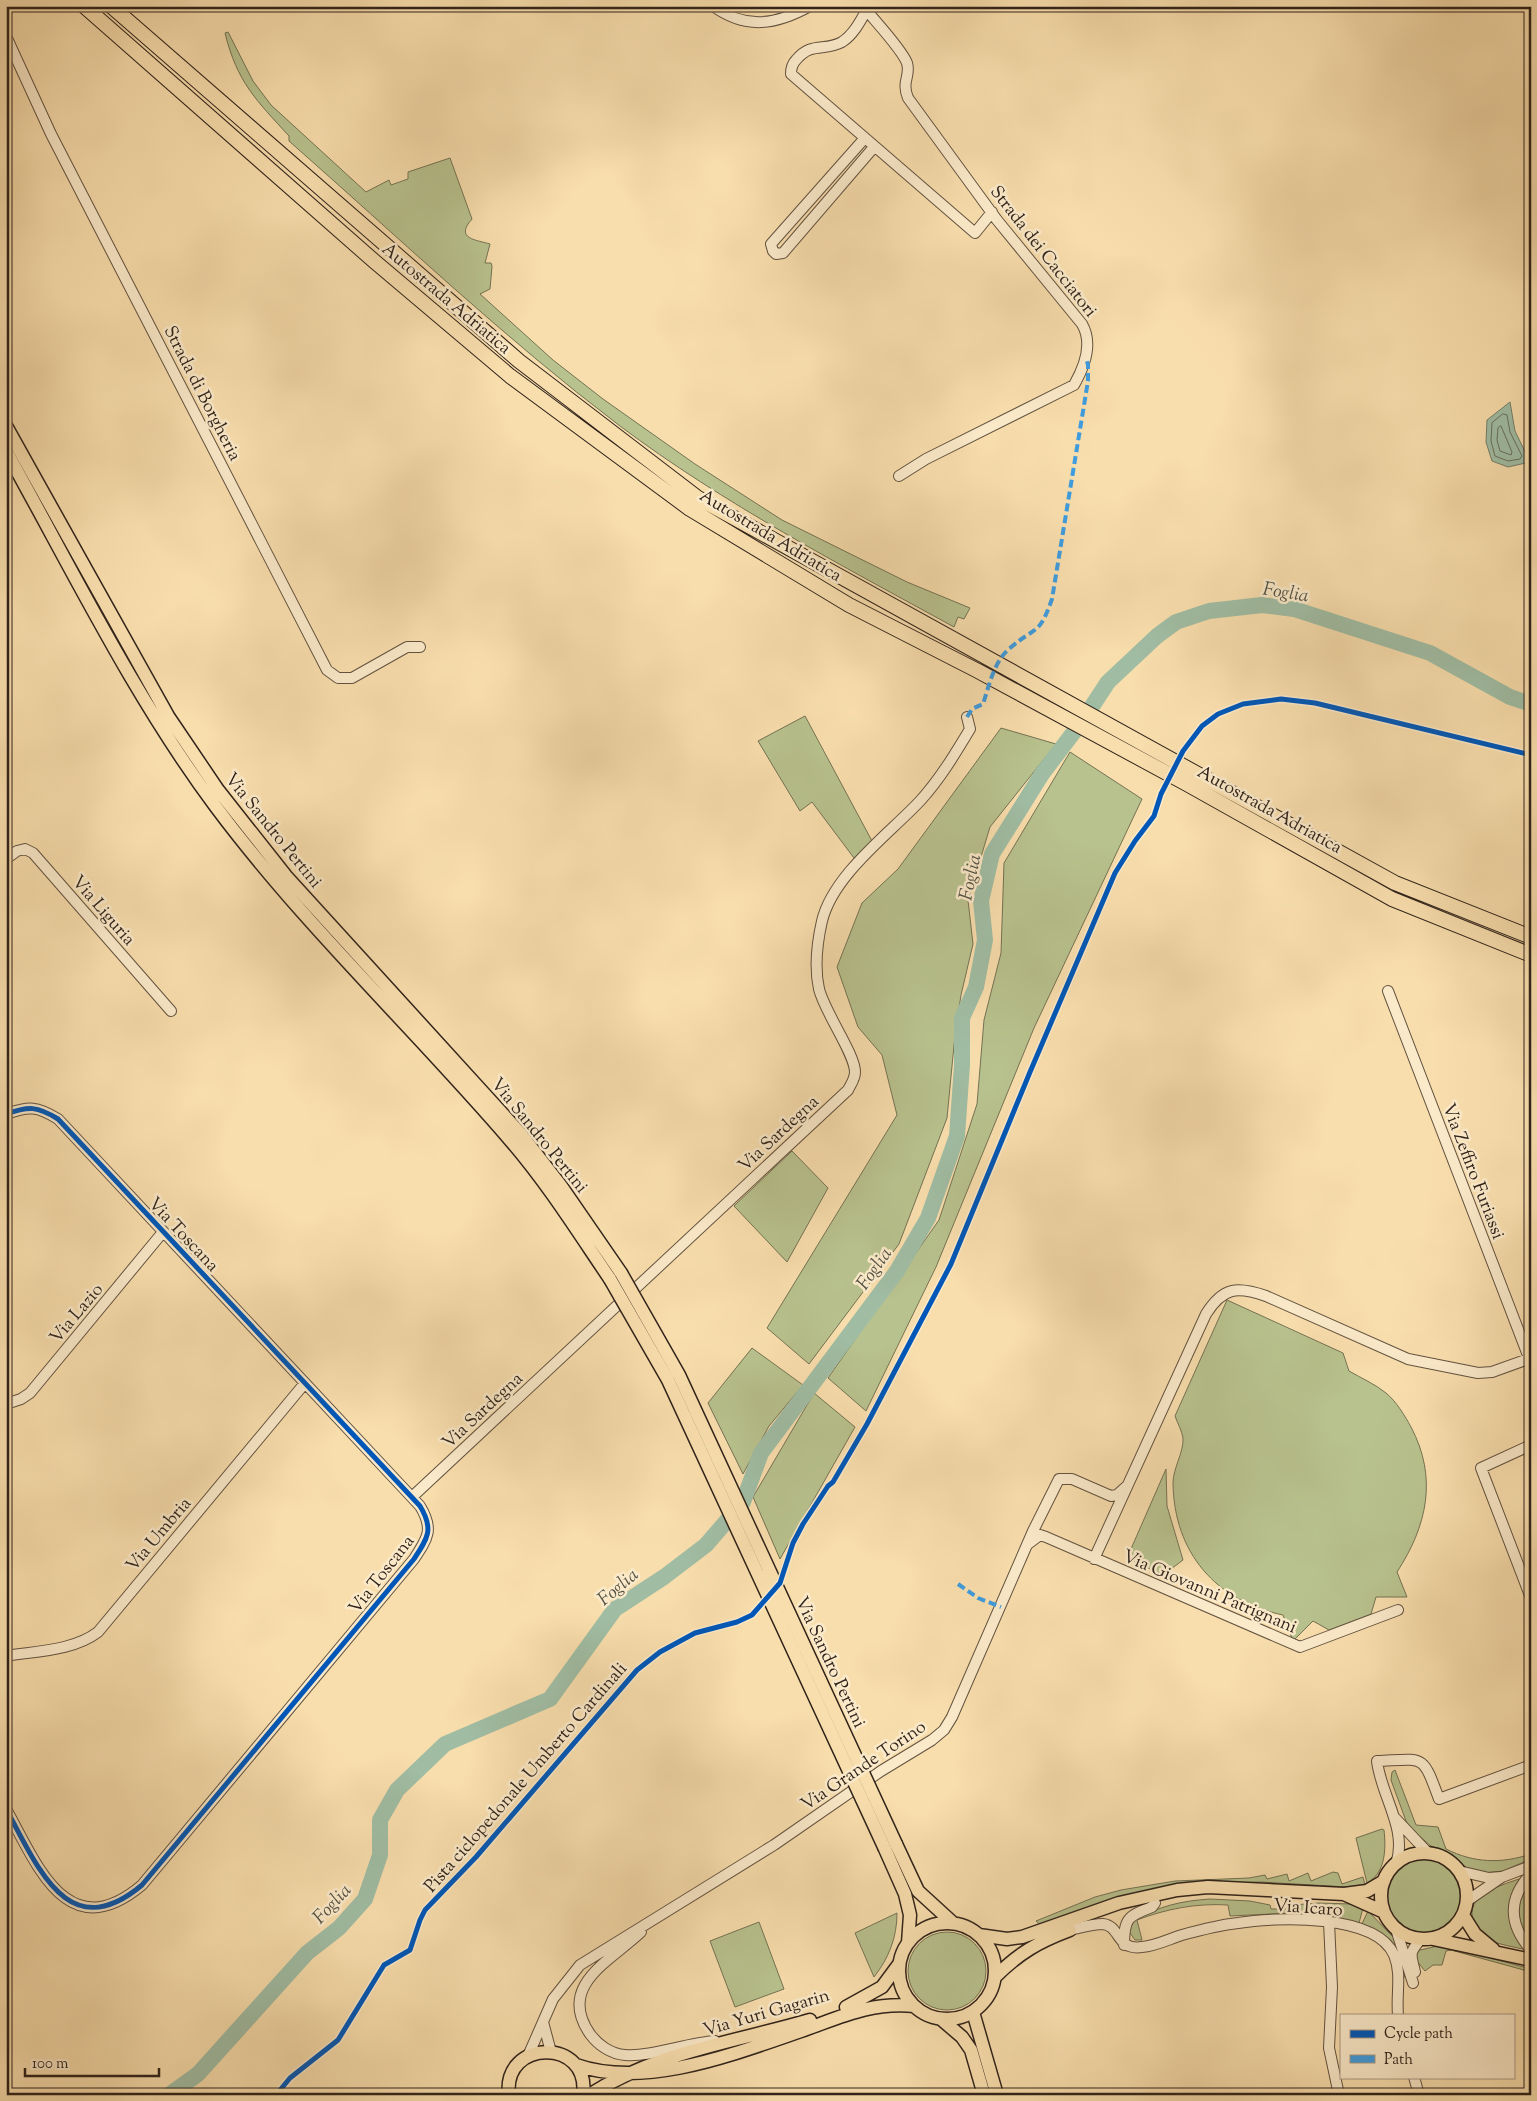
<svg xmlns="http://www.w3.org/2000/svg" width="1537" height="2101" viewBox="0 0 1537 2101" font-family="'Sorts Mill Goudy',serif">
	<rect width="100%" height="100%" fill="#f9dead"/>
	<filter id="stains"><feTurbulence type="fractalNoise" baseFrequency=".004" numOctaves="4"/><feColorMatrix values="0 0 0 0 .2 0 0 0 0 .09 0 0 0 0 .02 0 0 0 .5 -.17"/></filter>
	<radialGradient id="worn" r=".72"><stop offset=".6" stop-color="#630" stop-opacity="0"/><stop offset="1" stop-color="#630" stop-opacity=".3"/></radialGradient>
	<path fill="#b8c28e" stroke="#747254" d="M 228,32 L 253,81 L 271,105 L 366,192 L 389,180 L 391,185 L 408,179 L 408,172 L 450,158 L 472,219 C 454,239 477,240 490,244 L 485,263 L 491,263 L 492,266 L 490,289 L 480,294 L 553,360 L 603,399 L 695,464 L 782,520 L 907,582 L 970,608 L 964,619 L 958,617 L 954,627 C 841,565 724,504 620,426 C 504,338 398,237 289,141 L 289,136 C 256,100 237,82 225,33 Z
		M 805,716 L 872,841 L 854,858 L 812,802 L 800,811 L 758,741 Z
		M 1001,728 L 1056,744 L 990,827 L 968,900 L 973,944 L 961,995 L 955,1035 L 947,1118 L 899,1244 L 809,1364 L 767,1328 L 897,1115 L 882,1055 L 858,1027 L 837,967 L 862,903 L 898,869 Z
		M 1070,752 L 1142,799 L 1034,1028 L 936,1267 L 866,1411 L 828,1378 L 939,1220 L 977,1104 L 984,1020 L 1001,953 L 1004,863 Z
		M 792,1151 L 828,1188 L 787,1262 L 734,1206 Z
		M 1227,1300 L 1343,1353 L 1349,1371 C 1361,1378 1375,1384 1386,1393 C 1396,1401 1405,1416 1411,1427 C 1438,1478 1427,1526 1397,1572 L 1407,1597 L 1376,1597 L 1371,1614 L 1329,1630 L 1313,1621 L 1293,1641 L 1283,1615 C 1216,1601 1174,1553 1173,1483 C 1173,1468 1184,1452 1183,1438 C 1182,1431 1177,1422 1175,1416 Z
		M 752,1348 L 803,1385 L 769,1426 L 743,1474 L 708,1403 Z
		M 814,1393 L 855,1427 L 780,1559 L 753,1497 Z
		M 1166,1469 L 1167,1506 L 1183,1560 L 1163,1575 L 1127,1558 Z
		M 1395,1770 L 1416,1825 L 1438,1827 L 1446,1849 C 1474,1863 1501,1864 1531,1854 L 1531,1859 L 1503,1871 L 1483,1873 L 1467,1868 L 1448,1853 L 1431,1846 L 1412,1830 L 1406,1821 L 1391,1780 L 1392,1772 Z
		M 1382,1829 L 1384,1830 C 1386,1848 1386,1873 1367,1883 L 1356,1838 Z
		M1387 1896a37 37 0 1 1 74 0a37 37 0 1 1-74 0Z
		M 1333,1872 L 1338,1873 L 1342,1884 L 1363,1877 L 1365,1885 L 1348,1887 L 1261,1882 L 1194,1884 L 1042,1926 L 1036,1921 L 1095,1897 L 1121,1890 L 1175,1881 L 1249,1878 L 1265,1875 L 1267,1879 L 1287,1874 L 1289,1881 L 1308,1873 L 1311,1881 Z
		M 1522,1878 L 1512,1898 L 1527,1950 C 1515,1947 1500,1945 1489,1940 C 1482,1936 1477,1929 1474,1922 C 1462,1895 1505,1884 1522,1878 Z
		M 1531,1879 L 1526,1909 L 1531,1928 L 1531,1943 C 1513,1918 1515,1904 1531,1879 Z
		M 1210,1899 L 1250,1901 L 1270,1905 L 1271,1909 L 1290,1909 L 1290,1913 L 1230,1916 L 1228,1905 C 1196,1903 1166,1909 1137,1920 L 1142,1940 L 1135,1940 L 1130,1933 L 1128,1934 L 1133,1920 C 1161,1906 1180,1901 1210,1899 Z
		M 1319,1903 L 1352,1904 L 1363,1908 L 1359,1923 L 1324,1915 L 1293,1913 L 1293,1905 Z
		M 1368,1911 L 1394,1938 L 1405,1976 L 1403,1979 L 1395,1950 L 1361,1926 Z
		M 897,1913 C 897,1937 889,1958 874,1977 L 855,1933 Z
		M 759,1922 L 784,1989 L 735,2007 L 710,1941 Z
		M908 1971a39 39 0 1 1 78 0a39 39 0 1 1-78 0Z
		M 1442,1945 L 1531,1969 L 1531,1972 L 1451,1950 L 1446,1951 L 1442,1965 L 1433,1965 L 1425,1971 L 1416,1960 L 1416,1951 Z"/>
	<path fill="#a0bda4" stroke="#737f6d" d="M 1510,402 L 1515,431 L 1530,462 L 1508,467 L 1492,461 L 1486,442 L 1487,420 Z"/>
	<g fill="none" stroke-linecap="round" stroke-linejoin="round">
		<path stroke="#687060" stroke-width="1" d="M 1503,414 L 1507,415 L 1510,432 L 1522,456 L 1520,459 L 1508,461 L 1495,456 L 1491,441 L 1492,423 Z
			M 1501,426 L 1512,452 L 1511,455 L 1500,451 L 1497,440 L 1498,428 Z"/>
		<path stroke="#a0bda4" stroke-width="16" d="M 169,2095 L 198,2074 L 307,1953 L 339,1928 L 365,1899 L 380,1855 L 380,1820 L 397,1790 L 445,1744 L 550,1699 L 615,1609 L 664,1577 L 706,1545 L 743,1502 L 761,1453 L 897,1271 L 928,1218 L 957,1136 L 962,1065 L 962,1018 L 976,987 L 985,940 L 981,901 L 992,854 L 1042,774 L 1083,720 L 1108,682 L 1157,636 L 1176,622 L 1209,611 L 1262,605 L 1294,609 L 1430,653 L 1510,697 L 1531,704"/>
		<defs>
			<path id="minor" d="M 713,6 C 746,30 776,25 810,6
				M 863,6 C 873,19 902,49 907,63 C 911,76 901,81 908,98 L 997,220 L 1082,324 C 1093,343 1085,366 1074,385 L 926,459 L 899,476
				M 866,11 C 860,22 853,35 842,42 C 824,52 812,41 796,60 C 792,64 791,68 791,74 L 975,233 L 992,212
				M 6,36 L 51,134 L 327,670 L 338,678 L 352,678 L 407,647 L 420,647
				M 864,139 L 771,244 L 773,251 L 776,254 L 783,253 L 874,147
				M 6,859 L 17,851 L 25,849 L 33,853 L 171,1011
				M 1388,991 L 1531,1363
				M 6,1114 C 29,1106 37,1106 58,1119 L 420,1506 C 434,1529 428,1538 414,1559 L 142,1885 C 67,1948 37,1864 6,1809
				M 6,1404 L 21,1399 L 30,1393 L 163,1232
				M 1531,1445 L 1481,1468 L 1531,1598
				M 412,1497 L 848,1090 C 851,1084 855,1079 855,1072 C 855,1054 825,1013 819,989 C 814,966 817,943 822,921 C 833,875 889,834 920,801 C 940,779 955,754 970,729 L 967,717
				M 1028,1544 L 1040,1535 L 1046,1537 L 1300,1647 L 1398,1610
				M 1094,1559 L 1206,1314 C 1223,1287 1237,1286 1266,1296 L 1408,1359 L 1478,1373 L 1492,1372 L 1531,1358
				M 6,1656 C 36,1651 73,1651 98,1632 L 305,1383
				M 1395,1818 L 1429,1854
				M 1396,1864 C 1408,1829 1381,1796 1377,1761 C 1425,1759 1422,1753 1439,1799 L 1531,1765
				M 1459,1871 L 1489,1878 L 1501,1877
				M 1531,1874 C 1507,1899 1509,1925 1531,1950
				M 1467,1901 L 1502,1877 L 1531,1866
				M 1329,1922 L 1332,1987 L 1329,2048 L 1339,2095
				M 1396,1929 L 1413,1983
				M 1069,1930 C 1079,1928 1092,1924 1103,1924 C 1121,1926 1116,1951 1142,1947 C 1156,1946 1169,1939 1182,1935 C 1200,1930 1219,1925 1238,1923 C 1275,1917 1376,1913 1394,1955 C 1402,1974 1396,1994 1398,2015
				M 641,1932 C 612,1960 556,1985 590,2034 C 598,2045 611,2054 625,2055 C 651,2057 686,2043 715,2041
				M 1124,1945 C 1124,1918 1128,1916 1152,1907 L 1155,1903
				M 1415,1972 C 1411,1954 1408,1954 1421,1939
				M 543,2022 L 551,2052
				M 528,2056 L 553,1999 L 580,1965 L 774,1845 L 881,1771 L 932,1740 L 944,1730 L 952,1717 L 1033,1531 L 1059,1479 L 1072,1479 L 1111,1496 L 1117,1495 L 1127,1486
				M 1414,2077 L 1419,2095"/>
			<path id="major" d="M 6,426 L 168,716 L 218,790 L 286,876 L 520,1133 L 561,1186 L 621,1273
				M 6,451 C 73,571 134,697 216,807 C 305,926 414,1028 511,1141 C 548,1184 578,1232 610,1279
				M 896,1844 L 918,1891 L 953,1923
				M 885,1849 L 905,1894 L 910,1915 L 908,1943
				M1381 1896a43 43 0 1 1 86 0a43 43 0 1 1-86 0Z
				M 1346,1895 L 1384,1912
				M 1463,1915 L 1475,1934 L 1493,1949
				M899 1971a48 48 0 1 1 96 0a48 48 0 1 1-96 0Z
				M 979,1935 L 1007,1939 L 1022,1937 L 1119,1903 L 1177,1890 L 1208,1887 L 1344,1894 L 1367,1891 L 1384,1881
				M 1433,1939 L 1531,1960
				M 995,1977 C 1019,1953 1038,1942 1070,1930
				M 846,2007 L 882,1987 L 899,1964
				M 973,2012 L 997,2095
				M 941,2019 L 962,2037 L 971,2050 L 984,2095
				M 576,2065 C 645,2089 734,2054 801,2031 C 841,2017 870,2002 914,2006
				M 509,2095 C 502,2038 591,2038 583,2095
				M 589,2095 C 657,2052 735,2042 810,2020"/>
			<path id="highway" d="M 84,6 L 374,261 L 510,376 L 690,509 L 849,605 L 978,671 L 1187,784 L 1392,899 L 1531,955
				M 111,6 L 519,361 L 698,498 L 1395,883 L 1531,937"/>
		</defs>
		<use href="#minor" stroke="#625240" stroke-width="12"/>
		<use href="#major" stroke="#30231b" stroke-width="15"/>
		<use href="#highway" stroke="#30231b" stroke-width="16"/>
		<use href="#minor" stroke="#fbeaca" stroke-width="10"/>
		<use href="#major" stroke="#f9dead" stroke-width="12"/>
		<use href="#highway" stroke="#f9dead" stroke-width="14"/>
		<defs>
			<path id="major-bridge" d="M 621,1273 L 679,1375 L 896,1844
				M 610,1279 L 668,1380 L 885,1849"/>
		</defs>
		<use href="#major-bridge" stroke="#30231b" stroke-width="15" stroke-linecap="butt"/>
		<use href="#major-bridge" stroke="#f9dead" stroke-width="12"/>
		<path stroke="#3e9cdf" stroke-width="4" stroke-dasharray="8 4" stroke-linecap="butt" d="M 967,717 L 972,709 L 983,704 C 989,686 994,661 1010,648 C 1037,625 1039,636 1052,599 L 1088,381 L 1088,365 L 1086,358
			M 958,1584 L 978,1598 L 1001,1607"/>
		<defs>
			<path id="cycleway" d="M 6,1114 C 29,1106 37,1106 58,1119 L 420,1506 C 434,1529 428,1538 414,1559 L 142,1885 C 67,1948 37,1864 6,1809
				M 276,2095 L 290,2078 L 338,2040 L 384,1965 L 410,1950 L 420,1920 L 425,1910 L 476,1857 L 637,1670 L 660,1652 L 695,1633 L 737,1622 L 752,1615 L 780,1583 L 793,1543 L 803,1524 L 828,1486 L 833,1482 L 867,1424 L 951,1264 L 1030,1072 L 1115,873 L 1135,841 L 1154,816 L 1161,794 L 1183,751 L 1202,726 L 1218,714 L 1243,704 L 1281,699 L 1315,703 L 1531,755"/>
		</defs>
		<use href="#cycleway" stroke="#fbeaca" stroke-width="8"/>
		<use href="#cycleway" stroke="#0057b8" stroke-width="5"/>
	</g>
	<g text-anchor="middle" stroke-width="5" stroke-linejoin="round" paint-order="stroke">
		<g font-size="18" fill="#30231b" stroke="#fbeaca">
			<text transform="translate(1044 251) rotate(52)" y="6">Strada dei Cacciatori</text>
			<text transform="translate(447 298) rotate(40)" y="6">Autostrada Adriatica</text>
			<text transform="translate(203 393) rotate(63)" y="6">Strada di Borgheria</text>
			<text transform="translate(771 535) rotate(31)" y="6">Autostrada Adriatica</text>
			<text transform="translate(1270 809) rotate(29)" y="6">Autostrada Adriatica</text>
			<text transform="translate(274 830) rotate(51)" y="6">Via Sandro Pertini</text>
			<text transform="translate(104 910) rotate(49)" y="6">Via Liguria</text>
			<text transform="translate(778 1133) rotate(-43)" y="6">Via Sardegna</text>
			<text transform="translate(540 1135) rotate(51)" y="6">Via Sandro Pertini</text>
			<text transform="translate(1474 1171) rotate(69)" y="6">Via Zeffiro Furiassi</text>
			<text transform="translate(184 1234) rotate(47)" y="6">Via Toscana</text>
			<text transform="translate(76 1313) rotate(-50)" y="6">Via Lazio</text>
			<text transform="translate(482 1410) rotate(-43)" y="6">Via Sardegna</text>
			<text transform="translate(158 1534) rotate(-50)" y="6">Via Umbria</text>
			<text transform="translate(381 1574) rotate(-52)" y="6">Via Toscana</text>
			<text transform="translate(1210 1591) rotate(23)" y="6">Via Giovanni Patrignani</text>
			<text transform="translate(831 1662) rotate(65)" y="6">Via Sandro Pertini</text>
			<text transform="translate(863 1765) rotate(-34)" y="6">Via Grande Torino</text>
			<text transform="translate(525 1777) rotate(-49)" y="6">Pista ciclopedonale Umberto Cardinali</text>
			<text transform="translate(1308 1907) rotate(4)" y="6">Via Icaro</text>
			<text transform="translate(766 2012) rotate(-16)" y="6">Via Yuri Gagarin</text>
		</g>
		<g font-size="19" font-style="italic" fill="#525144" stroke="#fbeaca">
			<text transform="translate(1286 591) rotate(9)" y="7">Foglia</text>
			<text transform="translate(969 877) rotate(-78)" y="7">Foglia</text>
			<text transform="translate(873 1268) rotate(-55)" y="7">Foglia</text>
			<text transform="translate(617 1586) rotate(-40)" y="7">Foglia</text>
			<text transform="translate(331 1903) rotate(-47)" y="7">Foglia</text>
		</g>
	</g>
	<rect width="1537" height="2101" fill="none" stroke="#f9dead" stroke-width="25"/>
	<rect x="8" y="8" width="1522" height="2086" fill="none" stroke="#30231b" stroke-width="2.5"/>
	<rect x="12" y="12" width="1512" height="2076" fill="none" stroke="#30231b"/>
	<rect x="1340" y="2014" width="175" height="65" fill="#fbeaca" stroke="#aa9a84"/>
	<rect x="1350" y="2030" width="25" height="8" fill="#0057b8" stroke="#aa9a84"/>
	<text x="1384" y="2038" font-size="15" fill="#30231b">Cycle path</text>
	<rect x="1350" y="2055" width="25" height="8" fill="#3e9cdf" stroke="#aa9a84"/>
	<text x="1384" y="2064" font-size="15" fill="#30231b">Path</text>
	<path d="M25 2068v8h134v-8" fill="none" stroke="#30231b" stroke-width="2.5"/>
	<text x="32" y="2068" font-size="15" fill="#30231b" stroke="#fbeaca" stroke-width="4" paint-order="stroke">100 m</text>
	<rect width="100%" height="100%" filter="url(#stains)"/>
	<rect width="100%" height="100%" fill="url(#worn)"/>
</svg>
